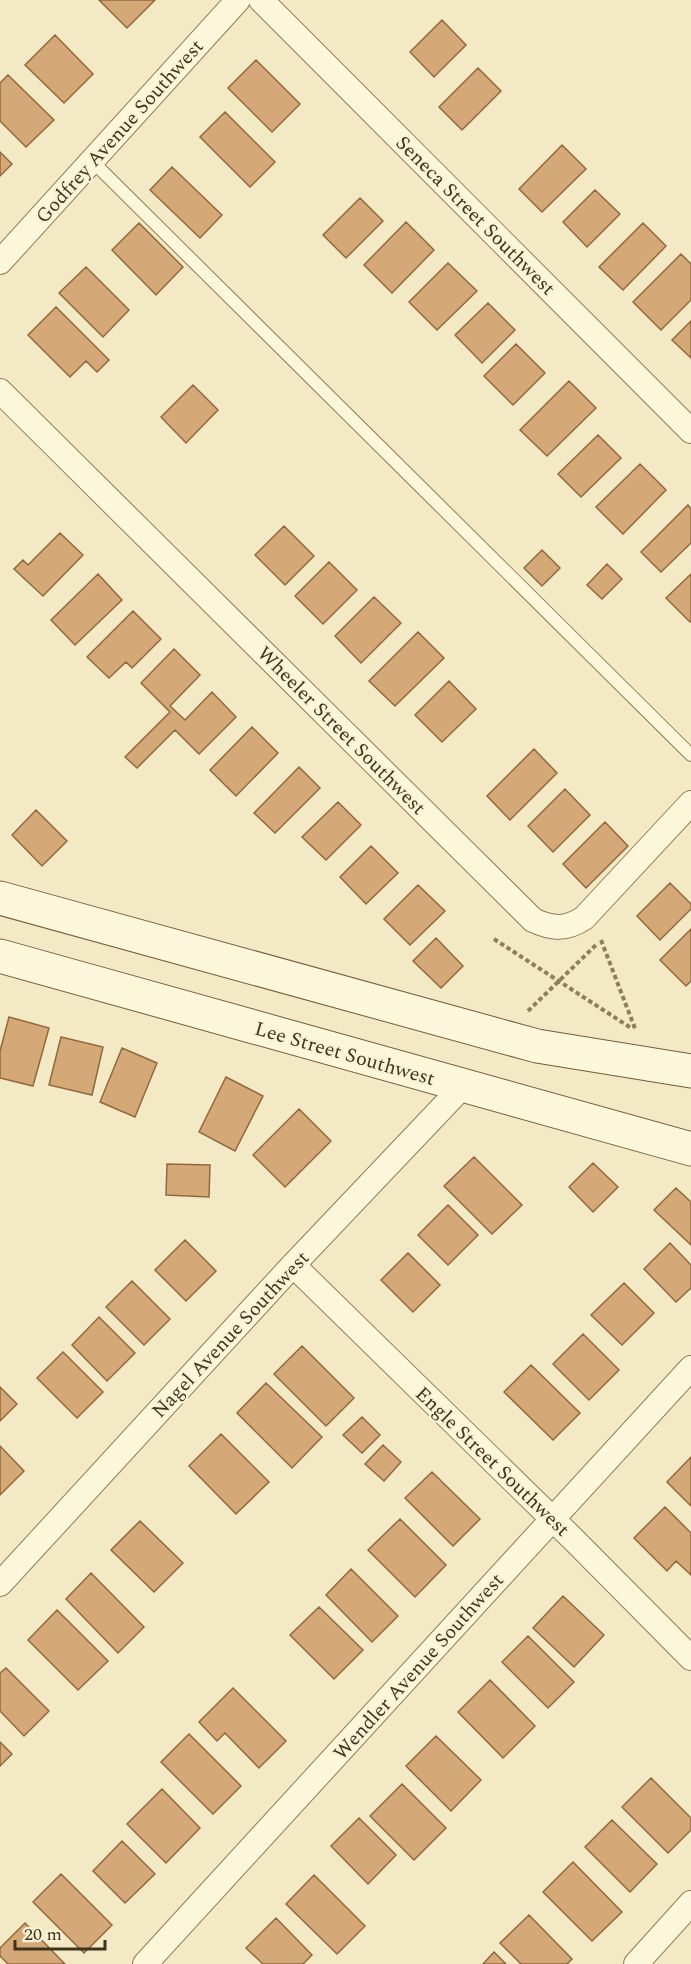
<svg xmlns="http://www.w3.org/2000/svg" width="691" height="1964" viewBox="0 0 691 1964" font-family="Spectral,serif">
	<rect width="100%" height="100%" fill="#f3eac5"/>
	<path fill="#d4a977" stroke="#92683c" stroke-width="1.5" d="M 99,0 L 155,0 L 127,28 Z
		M 442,20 L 466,45 L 434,77 L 410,52 Z
		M 55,35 L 93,74 L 64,103 L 25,65 Z
		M 256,60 L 300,104 L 272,132 L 228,88 Z
		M 478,68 L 501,91 L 462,130 L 439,107 Z
		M 8,75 L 54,120 L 26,147 L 0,121 L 0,83 Z
		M 225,112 L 275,162 L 250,187 L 200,137 Z
		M 562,145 L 586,169 L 542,212 L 519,189 Z
		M 0,152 L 12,164 L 0,176 Z
		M 172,167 L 222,215 L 200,238 L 150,190 Z
		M 595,190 L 620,214 L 587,247 L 563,222 Z
		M 360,198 L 383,221 L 346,258 L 323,235 Z
		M 406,222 L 434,250 L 392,293 L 364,265 Z
		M 139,223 L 183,267 L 156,295 L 112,250 Z
		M 643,223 L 666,246 L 623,290 L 599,267 Z
		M 681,254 L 691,264 L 691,300 L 661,330 L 633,302 Z
		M 448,263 L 477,291 L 437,330 L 409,302 Z
		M 86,267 L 129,310 L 103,337 L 59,293 Z
		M 488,303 L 515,330 L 482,363 L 455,335 Z
		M 56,307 L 109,360 L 97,372 L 86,361 L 70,377 L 28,335 Z
		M 691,321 L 691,358 L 672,340 Z
		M 516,344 L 545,373 L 513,405 L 484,376 Z
		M 569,381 L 596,408 L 547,456 L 520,430 Z
		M 193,385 L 218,410 L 186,443 L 161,417 Z
		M 598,435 L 621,458 L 581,497 L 558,474 Z
		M 640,464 L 666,490 L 623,534 L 596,507 Z
		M 688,505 L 691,509 L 691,543 L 661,572 L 641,552 Z
		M 284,526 L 314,556 L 285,585 L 255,555 Z
		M 60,533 L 83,555 L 43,596 L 14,569 L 23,560 L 28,565 Z
		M 542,550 L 560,568 L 542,586 L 524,568 Z
		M 329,562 L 357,590 L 323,624 L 295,596 Z
		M 607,564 L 622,579 L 602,599 L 587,585 Z
		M 98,574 L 122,600 L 75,645 L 51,620 Z
		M 691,574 L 691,621 L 690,622 L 666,598 Z
		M 374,597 L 401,623 L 361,663 L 335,636 Z
		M 133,611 L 161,639 L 132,668 L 126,662 L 109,678 L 87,657 Z
		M 418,632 L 444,658 L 395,706 L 369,681 Z
		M 174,649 L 200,675 L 170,706 L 185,720 L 212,692 L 236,717 L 199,754 L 175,730 L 137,768 L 125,757 L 170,712 L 141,683 Z
		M 449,681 L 476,709 L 442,742 L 415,715 Z
		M 252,727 L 278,753 L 236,796 L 210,770 Z
		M 534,749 L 557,773 L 510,820 L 487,796 Z
		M 299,767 L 320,788 L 275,833 L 254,813 Z
		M 565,789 L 590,815 L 553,852 L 528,826 Z
		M 338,802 L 361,825 L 326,860 L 302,837 Z
		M 36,810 L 67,841 L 42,866 L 12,835 Z
		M 605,822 L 628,846 L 586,888 L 563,864 Z
		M 371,846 L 398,873 L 366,904 L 340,877 Z
		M 670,883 L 691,904 L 691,909 L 660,940 L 637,916 Z
		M 418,885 L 445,911 L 410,945 L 384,919 Z
		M 691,929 L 691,981 L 686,986 L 660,960 Z
		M 436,938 L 463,966 L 441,988 L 413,961 Z
		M 9,1017 L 49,1028 L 33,1086 L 0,1078 L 0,1051 Z
		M 61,1037 L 103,1047 L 92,1095 L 49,1085 Z
		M 122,1048 L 157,1063 L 135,1117 L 100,1102 Z
		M 226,1077 L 263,1096 L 235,1151 L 199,1132 Z
		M 299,1109 L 331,1141 L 285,1187 L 253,1155 Z
		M 474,1157 L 522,1205 L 492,1234 L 444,1186 Z
		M 593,1163 L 618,1187 L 593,1212 L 569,1187 Z
		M 167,1164 L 210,1165 L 209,1197 L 166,1195 Z
		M 676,1188 L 691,1202 L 691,1245 L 654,1210 Z
		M 448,1205 L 478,1235 L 448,1265 L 418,1235 Z
		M 185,1240 L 216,1271 L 186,1301 L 155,1270 Z
		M 670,1243 L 691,1265 L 691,1288 L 676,1302 L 644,1269 Z
		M 408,1253 L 440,1285 L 413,1312 L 381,1280 Z
		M 132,1281 L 170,1319 L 144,1345 L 106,1307 Z
		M 624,1283 L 654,1313 L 622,1345 L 591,1315 Z
		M 99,1317 L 135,1353 L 107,1381 L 72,1345 Z
		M 583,1334 L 619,1370 L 589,1400 L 553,1364 Z
		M 302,1346 L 354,1398 L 326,1426 L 274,1374 Z
		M 63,1352 L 103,1392 L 77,1418 L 37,1378 Z
		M 531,1365 L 580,1413 L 553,1440 L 504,1392 Z
		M 266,1383 L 322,1437 L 292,1468 L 237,1413 Z
		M 0,1387 L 17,1404 L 0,1421 Z
		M 362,1417 L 380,1435 L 362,1453 L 343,1435 Z
		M 221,1434 L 269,1482 L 236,1514 L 189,1466 Z
		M 383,1445 L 401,1462 L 384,1481 L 365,1464 Z
		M 0,1446 L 24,1471 L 0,1495 Z
		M 691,1457 L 691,1506 L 667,1482 Z
		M 432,1472 L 480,1519 L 453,1546 L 405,1498 Z
		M 665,1507 L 691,1533 L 691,1575 L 676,1561 L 667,1571 L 634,1538 Z
		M 400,1519 L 446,1565 L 415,1597 L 368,1550 Z
		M 140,1521 L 183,1563 L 154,1592 L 111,1550 Z
		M 351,1569 L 398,1616 L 372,1642 L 326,1595 Z
		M 91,1573 L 144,1627 L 118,1653 L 66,1599 Z
		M 563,1596 L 604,1635 L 574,1667 L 533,1628 Z
		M 319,1607 L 363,1650 L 334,1679 L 290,1635 Z
		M 57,1610 L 108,1661 L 78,1690 L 28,1640 Z
		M 528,1636 L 574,1682 L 548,1708 L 502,1662 Z
		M 6,1668 L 49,1711 L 24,1736 L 0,1711 L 0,1673 Z
		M 490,1680 L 535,1726 L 503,1758 L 458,1712 Z
		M 233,1688 L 286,1741 L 259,1768 L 225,1733 L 217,1741 L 199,1722 Z
		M 189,1734 L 241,1786 L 213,1814 L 161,1762 Z
		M 436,1736 L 481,1780 L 451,1811 L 406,1766 Z
		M 0,1742 L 12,1754 L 0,1766 Z
		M 651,1778 L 691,1818 L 691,1830 L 668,1853 L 622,1807 Z
		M 402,1784 L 446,1828 L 414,1860 L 370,1816 Z
		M 162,1789 L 200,1828 L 166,1863 L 127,1824 Z
		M 359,1818 L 396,1855 L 368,1884 L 331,1846 Z
		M 612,1820 L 657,1864 L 630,1892 L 585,1847 Z
		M 122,1841 L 155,1874 L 125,1903 L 93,1871 Z
		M 573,1862 L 622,1912 L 592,1941 L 543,1892 Z
		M 61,1874 L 112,1925 L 84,1953 L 33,1902 Z
		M 314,1875 L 365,1926 L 337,1954 L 286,1904 Z
		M 529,1915 L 572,1959 L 567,1964 L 521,1964 L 500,1943 Z
		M 276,1918 L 312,1955 L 303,1964 L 263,1964 L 246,1948 Z
		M 25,1923 L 65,1964 L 8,1964 L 0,1956 L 0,1948 Z
		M 494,1952 L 506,1964 L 483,1964 Z"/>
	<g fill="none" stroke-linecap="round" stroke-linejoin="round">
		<defs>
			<path id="lane" d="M 92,161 L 691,755"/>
			<path id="street" d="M 261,0 L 691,431
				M 0,262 L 238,0
				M 0,391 L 533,920 C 552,929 566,930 584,918 L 691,803
				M 293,1265 L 575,1541 L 691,1658
				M 0,1584 L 293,1265 L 463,1086
				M 145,1964 L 691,1368
				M 636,1964 L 691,1903"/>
			<path id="secondary" d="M 0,898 L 537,1046 L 691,1071
				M 0,956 L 691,1149"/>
		</defs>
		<use href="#lane" stroke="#907d59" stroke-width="14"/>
		<use href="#street" stroke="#907d59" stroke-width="26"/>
		<use href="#secondary" stroke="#725d3c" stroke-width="35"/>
		<path stroke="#907d59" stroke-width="4" stroke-dasharray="4.5 3" stroke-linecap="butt" d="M 494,939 L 631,1028
			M 601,940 L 636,1031
			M 528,1011 L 596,945"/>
		<use href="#lane" stroke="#fcf6da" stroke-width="12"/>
		<use href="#street" stroke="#fcf6da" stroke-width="24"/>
		<use href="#secondary" stroke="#fcf6da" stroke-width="33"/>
	</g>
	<g text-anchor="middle" stroke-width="4.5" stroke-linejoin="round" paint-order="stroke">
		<g font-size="20" fill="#3f321e" stroke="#f9f3d6">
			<text transform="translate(119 131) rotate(-48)" y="7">Godfrey Avenue Southwest</text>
			<text transform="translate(476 215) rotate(45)" y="7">Seneca Street Southwest</text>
			<text transform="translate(342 730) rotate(45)" y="7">Wheeler Street Southwest</text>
			<text transform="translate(345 1053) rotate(16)" y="7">Lee Street Southwest</text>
			<text transform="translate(230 1334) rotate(-47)" y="7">Nagel Avenue Southwest</text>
			<text transform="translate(493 1461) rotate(44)" y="7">Engle Street Southwest</text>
			<text transform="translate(418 1666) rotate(-48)" y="7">Wendler Avenue Southwest</text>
		</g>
	</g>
	<path d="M15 1940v9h90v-9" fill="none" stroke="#3f321e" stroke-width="3"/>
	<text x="24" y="1940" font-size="18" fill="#3f321e" stroke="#f9f3d6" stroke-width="4.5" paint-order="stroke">20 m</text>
</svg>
